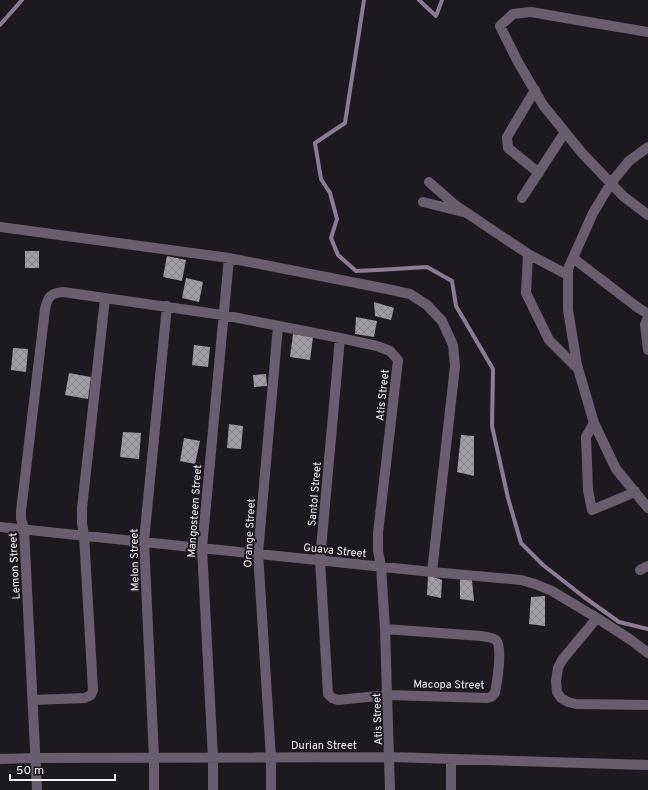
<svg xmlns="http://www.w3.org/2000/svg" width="648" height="790" viewBox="0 0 648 790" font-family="Overpass,sans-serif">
	<defs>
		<pattern id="building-cross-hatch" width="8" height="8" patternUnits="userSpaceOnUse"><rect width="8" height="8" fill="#a19da4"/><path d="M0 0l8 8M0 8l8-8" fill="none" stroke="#878489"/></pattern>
	</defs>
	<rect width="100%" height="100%" fill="#1d1a1f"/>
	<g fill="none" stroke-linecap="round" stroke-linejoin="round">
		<path stroke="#8c7b97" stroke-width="4" d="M 364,0 L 345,123 L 315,143 L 321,179 L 330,193 L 337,219 L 331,238 L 338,255 L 356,271 L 378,270 L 427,267 L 452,281 L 456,306 L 493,369 L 492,426 L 508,498 L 521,543 L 543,565 L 584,597 L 619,622 L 648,629
			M 419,0 L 436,16 L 442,0
			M 0,25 L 22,0"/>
	</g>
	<path fill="url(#building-cross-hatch)" d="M 25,251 L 39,251 L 39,268 L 25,268 Z
		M 167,256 L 186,260 L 182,281 L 163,277 Z
		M 186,278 L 203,282 L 199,302 L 182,298 Z
		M 374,302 L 394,308 L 391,320 L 375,316 Z
		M 356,317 L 377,321 L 374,337 L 355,334 Z
		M 293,334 L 313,337 L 310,360 L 290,357 Z
		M 194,345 L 210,347 L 208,367 L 192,365 Z
		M 13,348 L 28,349 L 26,372 L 11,370 Z
		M 69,373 L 91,377 L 88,399 L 65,395 Z
		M 266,374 L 267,386 L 254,387 L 253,375 Z
		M 229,424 L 243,426 L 241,449 L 227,448 Z
		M 123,432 L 141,433 L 139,459 L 120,457 Z
		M 461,435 L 474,436 L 474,476 L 457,472 Z
		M 184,438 L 200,441 L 195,464 L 180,461 Z
		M 428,575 L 442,580 L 441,598 L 427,595 Z
		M 460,579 L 472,580 L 474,601 L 460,599 Z
		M 545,596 L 545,626 L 529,624 L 531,597 Z"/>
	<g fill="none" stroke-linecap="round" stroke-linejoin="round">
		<path stroke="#685e6f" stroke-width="10" d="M 648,32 L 577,20 L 531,12 L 513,14 L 500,26 L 518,62 L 543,105 L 582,153 L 623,196 L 648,215
			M 535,90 L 507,137 L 508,148 L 539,173
			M 648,147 L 629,161 L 611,183 L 593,213 L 568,269 L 568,310 L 577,365 L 594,423 L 616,469 L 648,508
			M 429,182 L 455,205 L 528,254 L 568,275
			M 522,198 L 565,132
			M 423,202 L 463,212
			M 0,227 L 229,258 L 387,289 L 410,294 L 427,305 L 442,321 L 453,345 L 455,366 L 432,572
			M 528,254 L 526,293 L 549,340 L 578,369
			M 573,258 L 637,307 L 648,314
			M 648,317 L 645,325 L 648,350
			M 340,338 L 320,560 L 328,694 L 332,698 L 338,700 L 388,695 L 487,698 L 491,697 L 495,693 C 497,683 503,647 496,640 C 492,637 486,637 481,636 L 385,629
			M 594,423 L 586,437 L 588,490 L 592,510 L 628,495 L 635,491
			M 0,527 L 432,572 L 521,580 L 535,584 L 552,591 L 597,618 L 631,640 L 648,653
			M 640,570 L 648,566
			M 597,618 L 562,660 L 558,668 L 556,681 L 557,692 L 561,698 L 568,702 L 576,704 L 648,705
			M 33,700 L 85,698 L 91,695 L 93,690 L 84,535 L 82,523 L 82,508 L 105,298
			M 0,759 L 36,758 L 390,757 L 648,765
			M 451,760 L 451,790
			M 37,790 L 24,529 L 21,519 L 21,511 L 45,309 C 48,297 50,293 63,292 L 223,315 L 340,338 L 377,346 L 390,351 L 398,360 L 378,533 L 378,551 L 381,566 L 385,629 L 390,790
			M 154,790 L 154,758 L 144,541 L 167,306
			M 213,790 L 213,758 L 202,548 L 229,258
			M 271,790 L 271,758 L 258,553 L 278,326"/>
	</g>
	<g text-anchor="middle" stroke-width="4" stroke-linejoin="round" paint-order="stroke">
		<g font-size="11" fill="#f3f1f5" stroke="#1d1a1f">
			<text transform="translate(382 395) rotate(-84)" y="4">Atis Street</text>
			<text transform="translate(314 494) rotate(-85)" y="4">Santol Street</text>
			<text transform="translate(194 511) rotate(-86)" y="4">Mangosteen Street</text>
			<text transform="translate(249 533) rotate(-87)" y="4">Orange Street</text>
			<text transform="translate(335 550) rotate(6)" y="4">Guava Street</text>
			<text transform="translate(134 560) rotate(-91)" y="4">Melon Street</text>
			<text transform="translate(14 566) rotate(-93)" y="4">Lemon Street</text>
			<text transform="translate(449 684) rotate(1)" y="4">Macopa Street</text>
			<text transform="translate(377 719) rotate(-92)" y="4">Atis Street</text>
			<text x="324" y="749">Durian Street</text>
		</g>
	</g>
	<path d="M10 774v6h105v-6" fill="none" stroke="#f3f1f5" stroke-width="2"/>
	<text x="16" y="774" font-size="12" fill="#f3f1f5" stroke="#1d1a1f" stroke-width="3" paint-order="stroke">50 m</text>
</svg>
